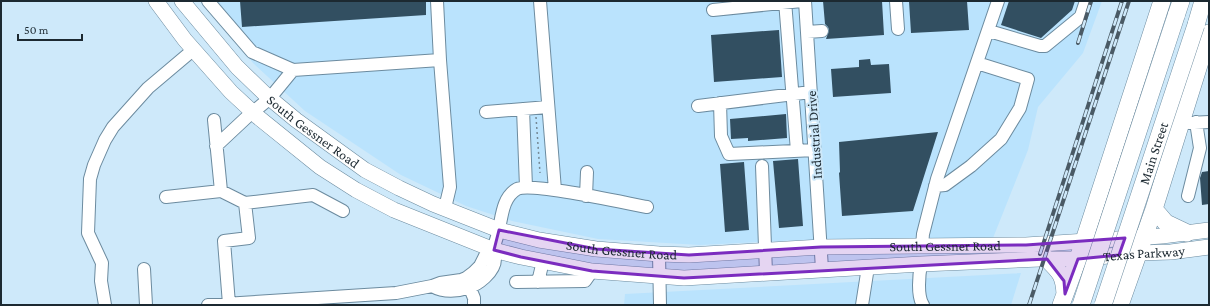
<svg xmlns="http://www.w3.org/2000/svg" width="1210" height="306" viewBox="0 0 1210 306" font-family="'Crimson Pro',serif">
	<rect width="100%" height="100%" fill="#cee9fa"/>
	<path fill="#bae3fd" d="M 205,1 L 1102,1 L 1083,53 L 1038,107 L 1028,150 L 993,238 L 802,240 L 700,245 L 598,239 L 512,221 L 466,206 L 401,175 L 305,111 L 253,63 Z
		M 1021,273 L 1011,305 L 624,305 L 625,294 Z"/>
	<path fill="#324f61" d="M 240,1 L 426,1 L 426,15 L 242,27 Z
		M 823,1 L 882,1 L 884,35 L 826,39 L 829,30 L 828,27 L 825,24 Z
		M 909,1 L 967,1 L 969,30 L 911,33 Z
		M 1009,1 L 1075,1 L 1072,10 L 1041,38 L 1001,25 Z
		M 779,30 L 782,77 L 714,82 L 711,35 Z
		M 870,59 L 871,65 L 889,64 L 891,93 L 833,97 L 831,69 L 859,67 L 859,60 Z
		M 786,114 L 787,138 L 748,141 L 748,138 L 731,139 L 730,119 Z
		M 938,132 L 913,211 L 842,216 L 839,173 L 840,172 L 839,142 Z
		M 798,159 L 803,226 L 779,228 L 773,161 Z
		M 744,162 L 749,230 L 725,232 L 720,164 Z
		M 1209,171 L 1209,204 L 1202,205 L 1200,178 L 1202,172 Z"/>
	<g fill="none" stroke-linecap="round" stroke-linejoin="round">
		<defs>
			<path id="minor" d="M 208,1 L 252,52 L 293,70
				M 437,1 L 440,60
				M 540,1 L 555,190
				M 785,1 L 797,151
				M 805,1 L 822,269
				M 896,1 L 898,29
				M 713,10 L 802,1
				M 989,31 L 1040,46 L 1045,46 L 1078,19 L 1081,16 L 1086,1
				M 807,32 L 822,31
				M 720,103 L 721,136 L 729,154 L 815,150
				M 698,106 L 811,92
				M 523,109 L 526,187
				M 486,112 L 548,107
				M 214,120 L 221,191 L 245,203
				M 1189,123 L 1209,122
				M 216,146 L 247,117 L 270,98 L 293,70 L 440,60 L 450,187 L 445,208
				M 762,166 L 766,273
				M 935,186 L 945,185 L 971,166 L 1001,139 L 1020,108 L 1028,79 L 977,63
				M 586,196 L 587,172
				M 1188,196 L 1200,148 L 1196,122
				M 166,197 L 221,191
				M 922,246 L 923,234 L 937,179 L 998,1
				M 659,254 L 660,305
				M 921,264 C 919,275 917,296 923,305
				M 144,269 L 146,305
				M 467,281 L 474,298 L 474,305
				M 516,282 L 585,281 L 592,271
				M 538,282 L 543,261
				M 432,286 C 443,292 455,292 467,288 C 478,285 495,272 495,259 C 496,256 494,253 494,250 C 494,243 498,236 499,229 C 502,215 503,197 517,189 C 532,182 625,203 647,207
				M 229,304 L 224,241 L 249,238 L 245,203 L 313,195 L 343,211
				M 105,305 L 101,281 L 102,263 L 88,233 L 90,179 L 94,165 L 105,140 L 113,127 L 148,88 L 193,50
				M 208,305 L 396,293 L 432,286 L 440,283 L 461,280 L 466,278 L 474,272 L 480,266 L 485,256 L 494,250
				M 862,305 L 868,267"/>
			<g id="major">
				<path id="s1" d="M 156,1 L 185,40 L 231,92 L 258,117 L 320,167 L 356,190 L 394,210 L 494,250 L 521,257 L 592,271 L 684,278 L 921,264 L 1040,259 L 1078,259 L 1138,253 L 1171,252 L 1209,247"/>
				<path id="s2" d="M 182,1 L 237,67 L 267,96 L 296,120 L 365,170 L 399,188 L 433,204 L 499,230 L 539,240 L 596,249 L 659,254 L 689,255 L 821,247 L 1026,245 L 1162,236 L 1209,230"/>
			</g>
			<path id="highway" d="M 1176,16 L 1181,1
				M 1196,25 L 1203,1
				M 1154,209 L 1166,223 L 1187,233
				M 1047,259 C 1060,272 1064,275 1065,294
				M 1061,305 L 1078,259 L 1162,1
				M 1120,305 L 1154,209 L 1209,33"/>
		</defs>
		<use href="#minor" stroke="#6c8b9f" stroke-width="14"/>
		<use href="#major" stroke="#6c8b9f" stroke-width="16"/>
		<use href="#highway" stroke="#6c8b9f" stroke-width="18"/>
		<path stroke="#758996" stroke-width="1.5" stroke-dasharray="2 3" stroke-linecap="butt" d="M 536,117 L 540,173"/>
		<use href="#minor" stroke="#fff" stroke-width="12"/>
		<use href="#major" stroke="#fff" stroke-width="15"/>
		<use href="#highway" stroke="#fff" stroke-width="17"/>
		<defs>
			<path id="rail" d="M 1078,43 L 1091,1
				M 1040,254 L 1122,1
				M 1029,305 L 1129,1"/>
		</defs>
		<use href="#rail" stroke="#4a5a65" stroke-width="4"/>
		<use href="#rail" stroke="#cee9fa" stroke-width="2.5" stroke-dasharray="8" stroke-linecap="butt"/>
		<defs>
			<g id="highway-bridge">
				<path d="M 1081,305 L 1176,16"/>
				<path id="s3" d="M 1103,305 L 1196,25"/>
			</g>
		</defs>
		<use href="#highway-bridge" stroke="#6c8b9f" stroke-width="18" stroke-linecap="butt"/>
		<use href="#highway-bridge" stroke="#fff" stroke-width="17"/>
	</g>
	<path fill="#7b2cbf" fill-opacity="0.2" stroke="#7b2cbf" stroke-width="3" stroke-linejoin="round" d="M 499,230 L 596,249 L 689,255 L 821,247 L 1026,245 L 1125,238 L 1119,255 L 1078,259 L 1065,294 L 1064,281 L 1047,259 L 684,278 L 592,271 L 521,257 L 494,250 Z"/>
	<g text-anchor="middle" stroke-width="4" stroke-linejoin="round" paint-order="stroke">
		<g font-size="14" fill="#1c2931" stroke="#cee9fa">
			<text dy="5" stroke="none"><textPath href="#s2" startOffset="186">South Gessner Road</textPath></text>
			<text transform="translate(814 135) rotate(-94)" y="5">Industrial Drive</text>
			<text dy="5" stroke="none"><textPath href="#s3" startOffset="160">Main Street</textPath></text>
			<text dy="5" stroke="none"><textPath href="#s2" startOffset="846">South Gessner Road</textPath></text>
			<text dy="5" stroke="none"><textPath href="#s2" startOffset="522">South Gessner Road</textPath></text>
			<text dy="5" stroke="none"><textPath href="#s1" startOffset="1081">Texas Parkway</textPath></text>
		</g>
	</g>
	<rect width="1210" height="306" fill="none" stroke="#1c2931" stroke-width="4"/>
	<path d="M18 34v6h64v-6" fill="none" stroke="#1c2931" stroke-width="2"/>
	<text x="24" y="34" font-size="12" fill="#1c2931" stroke="#cee9fa" stroke-width="3" paint-order="stroke">50 m</text>
</svg>
